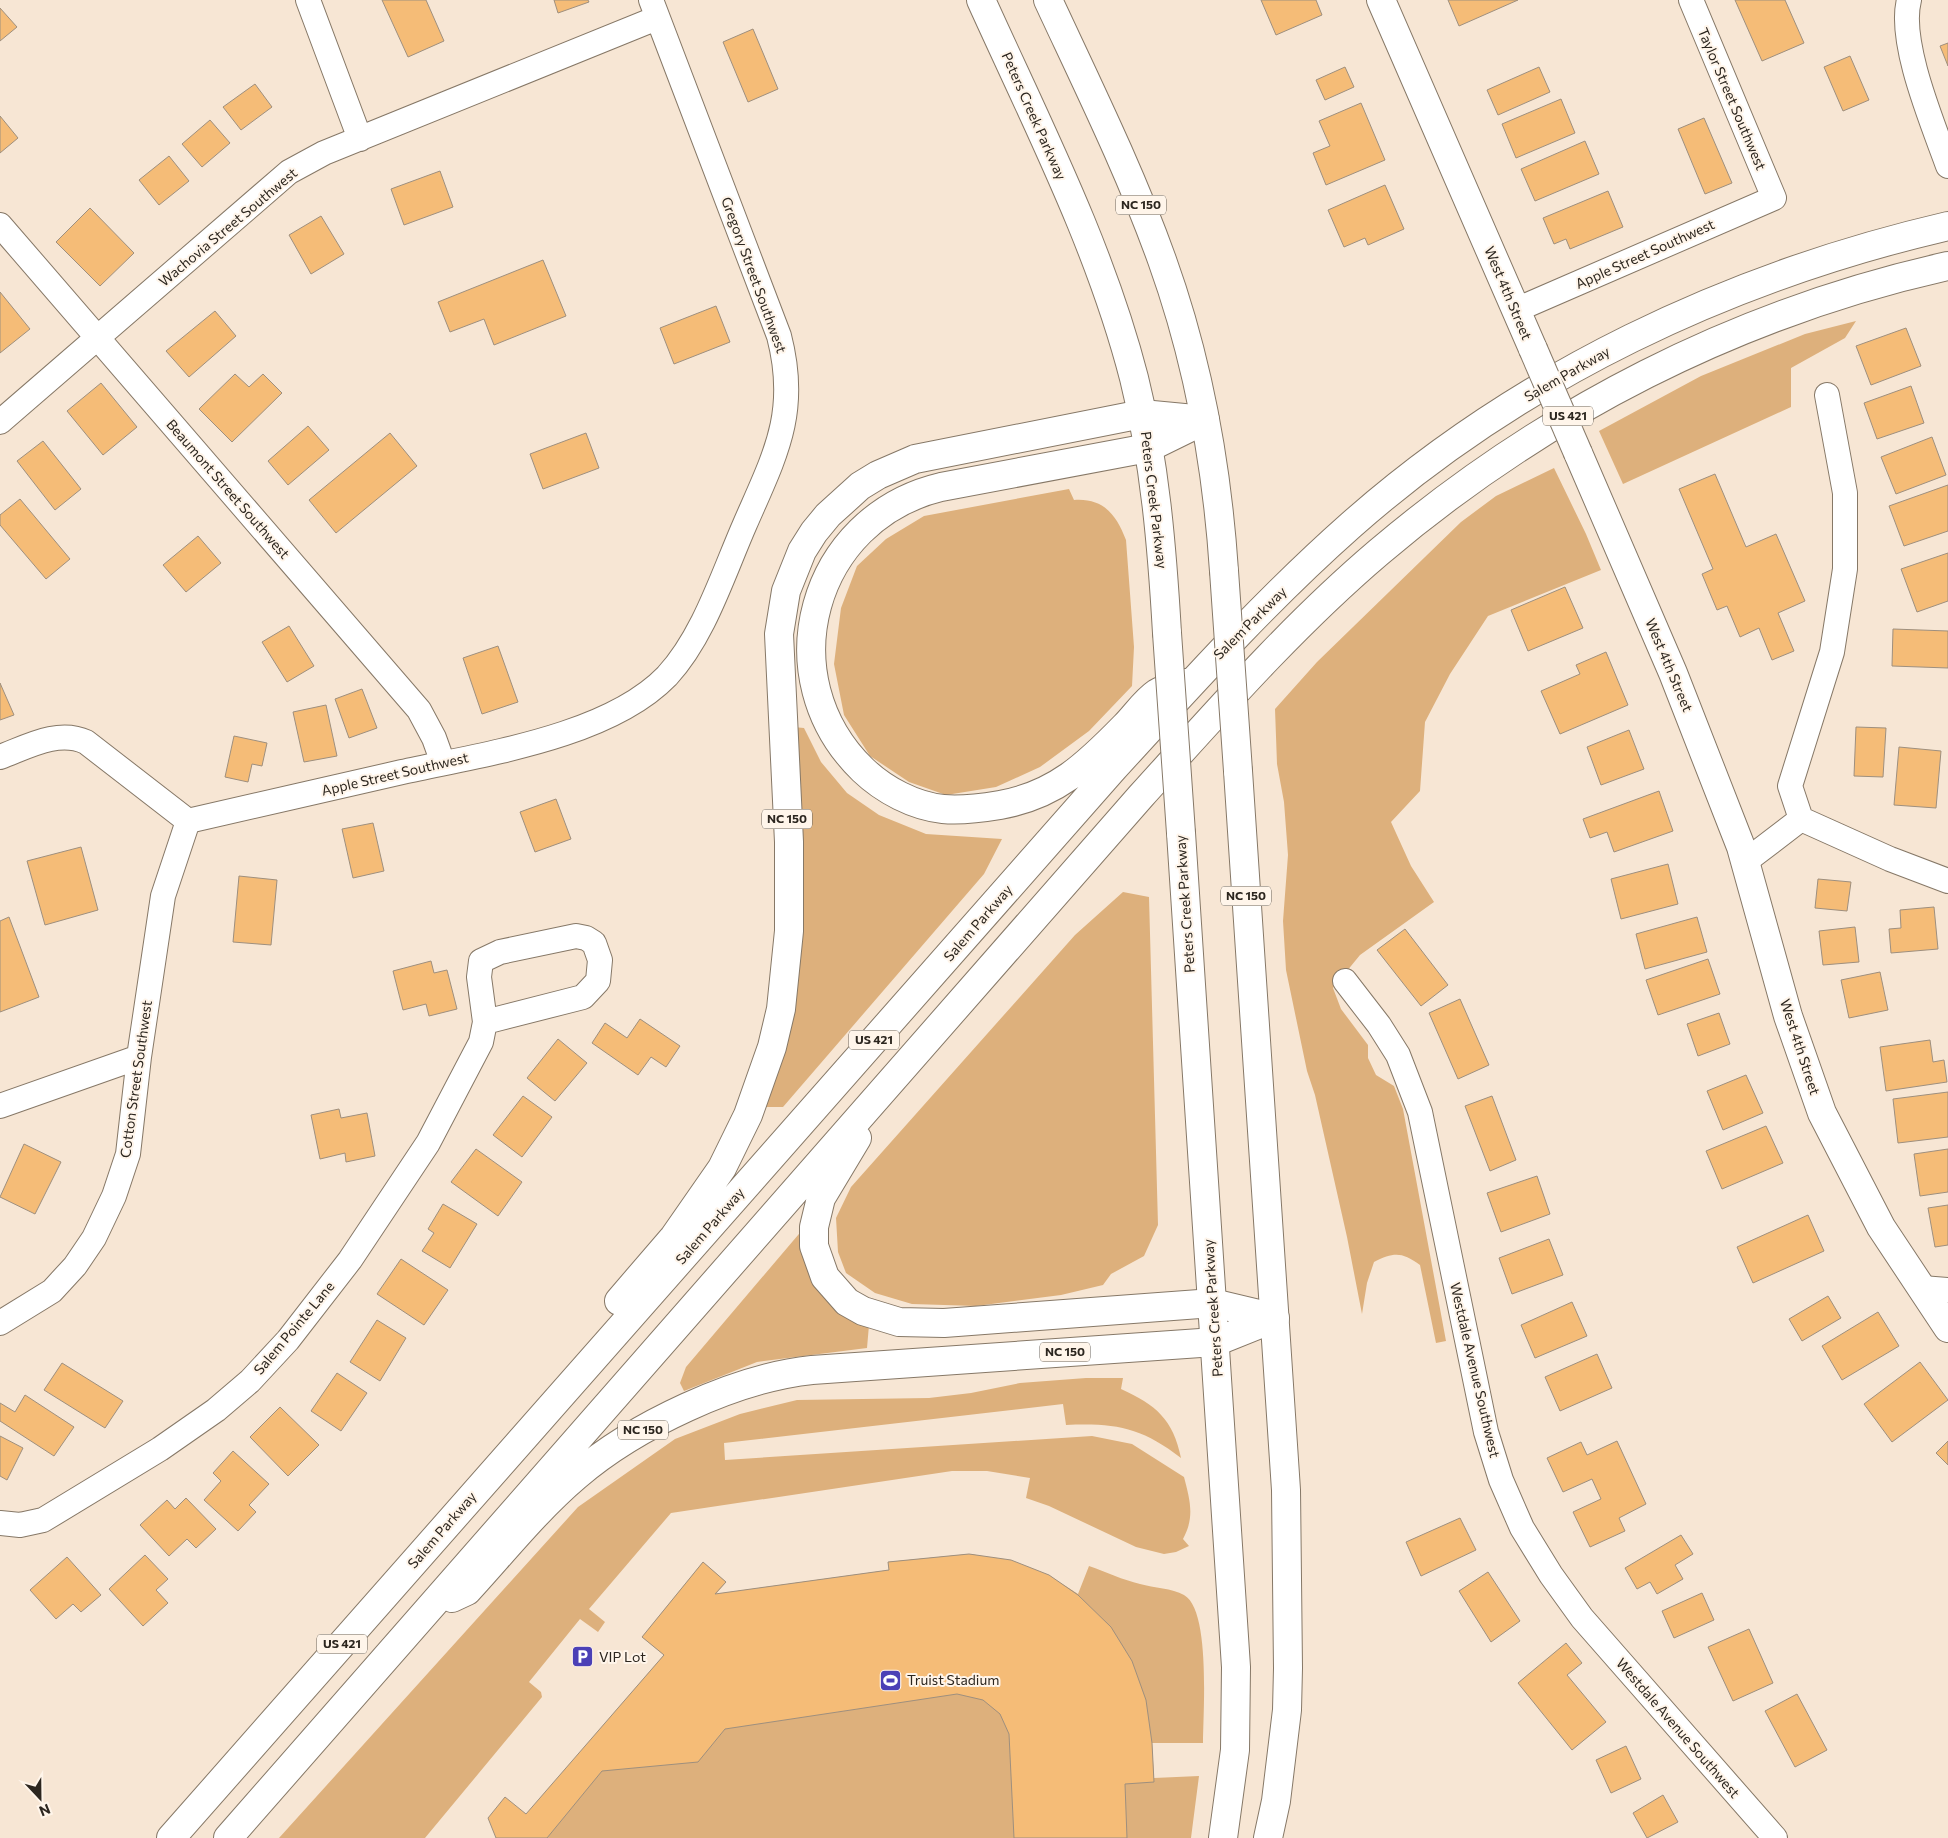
<svg xmlns="http://www.w3.org/2000/svg" width="1948" height="1838" viewBox="0 0 1948 1838" font-family="Commissioner,sans-serif">
	<rect width="100%" height="100%" fill="#f7e6d4"/>
	<path fill="#ddb07c" d="M 1856,321 L 1845,338 L 1791,368 L 1791,407 L 1623,484 L 1599,431 L 1701,376 L 1805,334 Z
		M 1554,468 L 1586,534 L 1601,570 L 1488,616 L 1450,674 L 1425,722 L 1420,791 L 1391,822 L 1411,866 L 1434,902 L 1360,955 L 1333,988 L 1341,1009 L 1368,1045 L 1368,1058 L 1376,1075 L 1394,1086 L 1403,1109 L 1446,1341 L 1436,1343 L 1420,1265 C 1402,1252 1394,1252 1374,1262 L 1367,1283 L 1362,1314 L 1347,1237 L 1315,1095 L 1307,1071 L 1286,970 L 1283,921 L 1288,855 L 1284,802 L 1277,764 L 1275,709 L 1317,662 L 1461,522 L 1496,496 Z
		M 1069,489 L 1074,500 C 1103,498 1116,514 1126,540 L 1134,647 L 1132,686 L 1089,731 L 1040,767 L 996,787 L 946,795 L 909,782 L 870,756 L 844,715 L 834,664 L 841,608 L 857,566 L 886,539 L 924,516 Z
		M 793,727 L 804,728 L 821,762 L 847,793 L 879,815 L 926,834 L 1002,839 L 984,874 L 783,1107 L 764,1107 C 777,1075 794,1028 797,994 C 805,905 797,815 793,727 Z
		M 1123,892 L 1149,897 L 1158,1225 L 1144,1256 L 1111,1274 L 1103,1285 L 1061,1295 L 976,1306 L 912,1304 L 875,1293 L 846,1273 L 838,1252 L 836,1218 L 851,1187 L 1075,935 Z
		M 804,1228 C 806,1243 806,1262 811,1275 C 821,1301 844,1316 869,1325 L 867,1348 L 757,1362 L 684,1391 L 680,1383 L 686,1367 Z
		M 1086,1378 L 1123,1378 L 1121,1389 C 1156,1405 1173,1419 1181,1458 C 1141,1427 1115,1423 1066,1425 L 1063,1404 L 724,1443 L 725,1460 L 1092,1436 L 1132,1444 L 1184,1477 C 1190,1500 1195,1517 1183,1539 L 1189,1546 L 1176,1552 L 1164,1554 L 1136,1547 L 1049,1506 L 1026,1498 L 1030,1478 L 987,1471 L 952,1471 L 671,1513 L 589,1609 L 605,1622 L 598,1632 L 580,1619 L 529,1682 L 541,1692 L 542,1697 L 425,1838 L 279,1838 L 578,1507 L 675,1439 L 740,1414 L 797,1400 L 929,1398 L 971,1393 L 1020,1383 Z
		M 969,1554 C 1017,1561 1038,1567 1078,1594 L 1089,1566 C 1106,1572 1123,1580 1140,1584 C 1154,1588 1172,1588 1184,1595 C 1211,1610 1203,1714 1203,1743 L 1152,1743 L 1154,1778 L 1199,1776 L 1191,1838 L 506,1838 L 664,1655 L 642,1637 L 703,1562 L 726,1582 L 716,1594 L 889,1570 L 888,1562 Z"/>
	<path fill="#f5bc77" stroke="#9e8f7e" d="M 382,0 L 426,0 L 444,41 L 408,57 Z
		M 554,0 L 588,0 L 589,2 L 558,13 Z
		M 1261,0 L 1316,0 L 1322,15 L 1276,35 Z
		M 1448,0 L 1518,0 L 1459,26 Z
		M 1735,0 L 1785,0 L 1804,43 L 1762,61 Z
		M 0,8 L 17,27 L 0,41 Z
		M 753,29 L 778,89 L 748,102 L 723,42 Z
		M 1948,43 L 1948,66 L 1940,46 Z
		M 1850,56 L 1869,100 L 1843,111 L 1824,67 Z
		M 1345,67 L 1354,87 L 1325,100 L 1316,80 Z
		M 1539,67 L 1550,92 L 1498,115 L 1487,90 Z
		M 255,84 L 272,107 L 241,130 L 223,107 Z
		M 1561,99 L 1575,133 L 1516,158 L 1502,124 Z
		M 1361,103 L 1385,160 L 1326,185 L 1313,153 L 1330,146 L 1319,121 Z
		M 0,116 L 18,138 L 0,153 Z
		M 1704,118 L 1732,183 L 1705,194 L 1678,129 Z
		M 210,120 L 230,143 L 202,167 L 182,144 Z
		M 1585,141 L 1599,174 L 1535,201 L 1521,169 Z
		M 169,156 L 189,181 L 159,205 L 139,180 Z
		M 440,171 L 453,207 L 404,225 L 391,189 Z
		M 1385,185 L 1404,229 L 1368,245 L 1365,238 L 1344,247 L 1328,210 Z
		M 1608,191 L 1623,227 L 1570,249 L 1566,239 L 1554,244 L 1543,218 Z
		M 90,208 L 134,253 L 100,286 L 56,242 Z
		M 321,216 L 344,254 L 311,274 L 289,235 Z
		M 543,260 L 566,316 L 494,345 L 484,319 L 450,332 L 438,302 Z
		M 0,292 L 30,329 L 0,353 Z
		M 716,306 L 730,342 L 674,364 L 660,328 Z
		M 215,311 L 236,336 L 189,377 L 166,351 Z
		M 1906,328 L 1921,366 L 1871,385 L 1856,346 Z
		M 235,374 L 249,387 L 263,374 L 282,393 L 232,442 L 199,409 Z
		M 101,383 L 137,427 L 103,455 L 67,411 Z
		M 1911,386 L 1924,423 L 1877,439 L 1864,403 Z
		M 308,426 L 329,450 L 288,485 L 268,461 Z
		M 390,433 L 417,466 L 336,533 L 309,500 Z
		M 586,433 L 599,468 L 543,489 L 530,454 Z
		M 1932,437 L 1946,475 L 1896,494 L 1881,457 Z
		M 43,441 L 81,489 L 55,510 L 17,461 Z
		M 1715,474 L 1746,547 L 1776,534 L 1805,601 L 1778,613 L 1794,651 L 1772,660 L 1759,628 L 1740,637 L 1727,606 L 1717,610 L 1702,574 L 1713,569 L 1679,489 Z
		M 1948,485 L 1948,531 L 1904,546 L 1889,506 Z
		M 20,499 L 70,559 L 46,579 L 0,525 L 0,515 Z
		M 198,536 L 221,563 L 186,592 L 163,565 Z
		M 1948,553 L 1948,601 L 1917,612 L 1901,569 Z
		M 1565,587 L 1583,628 L 1528,651 L 1511,610 Z
		M 289,626 L 314,666 L 287,682 L 262,642 Z
		M 1893,629 L 1948,631 L 1948,668 L 1892,666 Z
		M 498,646 L 518,702 L 482,714 L 463,658 Z
		M 1606,652 L 1628,705 L 1560,734 L 1541,691 L 1580,674 L 1576,665 Z
		M 0,683 L 14,715 L 0,720 Z
		M 362,689 L 377,728 L 349,738 L 335,699 Z
		M 326,705 L 337,756 L 304,762 L 293,712 Z
		M 1856,727 L 1886,728 L 1883,777 L 1854,776 Z
		M 1629,730 L 1644,769 L 1601,785 L 1587,747 Z
		M 234,736 L 267,743 L 262,766 L 252,764 L 248,782 L 225,777 Z
		M 1899,747 L 1941,751 L 1936,808 L 1894,805 Z
		M 1659,791 L 1673,831 L 1614,852 L 1607,832 L 1590,838 L 1583,819 Z
		M 556,799 L 571,839 L 535,852 L 520,812 Z
		M 373,823 L 384,871 L 353,878 L 342,829 Z
		M 81,847 L 98,910 L 45,925 L 27,861 Z
		M 1668,864 L 1678,904 L 1621,919 L 1611,879 Z
		M 239,876 L 277,880 L 271,945 L 233,942 Z
		M 1818,879 L 1851,882 L 1847,911 L 1815,908 Z
		M 1934,907 L 1938,949 L 1891,953 L 1889,929 L 1901,928 L 1900,910 Z
		M 9,917 L 39,997 L 0,1012 L 0,921 Z
		M 1697,917 L 1707,952 L 1645,969 L 1636,934 Z
		M 1855,927 L 1859,962 L 1823,965 L 1819,931 Z
		M 1405,929 L 1448,985 L 1421,1006 L 1377,950 Z
		M 1708,959 L 1720,994 L 1658,1015 L 1646,980 Z
		M 431,961 L 434,973 L 447,970 L 457,1009 L 429,1016 L 426,1004 L 403,1010 L 393,971 Z
		M 1880,972 L 1888,1010 L 1849,1018 L 1841,980 Z
		M 1460,999 L 1489,1065 L 1458,1079 L 1429,1013 Z
		M 1719,1013 L 1730,1044 L 1698,1056 L 1687,1024 Z
		M 640,1019 L 680,1046 L 666,1067 L 651,1057 L 638,1075 L 592,1043 L 605,1023 L 627,1038 Z
		M 558,1039 L 587,1063 L 555,1101 L 527,1078 Z
		M 1930,1040 L 1933,1062 L 1944,1060 L 1947,1082 L 1886,1091 L 1880,1047 Z
		M 1746,1075 L 1763,1113 L 1723,1130 L 1707,1091 Z
		M 1948,1092 L 1948,1137 L 1898,1143 L 1893,1099 Z
		M 523,1096 L 552,1117 L 522,1157 L 493,1135 Z
		M 1492,1096 L 1516,1160 L 1490,1171 L 1465,1106 Z
		M 339,1109 L 341,1118 L 367,1113 L 375,1156 L 346,1162 L 345,1153 L 320,1159 L 311,1115 Z
		M 1766,1126 L 1783,1163 L 1722,1189 L 1706,1151 Z
		M 24,1144 L 61,1162 L 35,1214 L 0,1197 Z
		M 476,1149 L 522,1182 L 498,1216 L 451,1182 Z
		M 1948,1149 L 1948,1192 L 1920,1196 L 1914,1154 Z
		M 1537,1176 L 1550,1214 L 1501,1232 L 1487,1193 Z
		M 443,1204 L 477,1224 L 450,1268 L 422,1251 L 434,1233 L 428,1229 Z
		M 1948,1205 L 1948,1245 L 1935,1247 L 1928,1208 Z
		M 1808,1215 L 1824,1251 L 1753,1283 L 1737,1247 Z
		M 1549,1239 L 1563,1275 L 1512,1294 L 1499,1258 Z
		M 401,1259 L 448,1290 L 424,1325 L 377,1294 Z
		M 1828,1296 L 1841,1318 L 1802,1341 L 1789,1319 Z
		M 1572,1302 L 1587,1336 L 1535,1358 L 1521,1325 Z
		M 1878,1312 L 1899,1346 L 1842,1380 L 1822,1346 Z
		M 377,1320 L 406,1338 L 380,1381 L 350,1362 Z
		M 1597,1354 L 1612,1388 L 1560,1411 L 1545,1377 Z
		M 1920,1362 L 1948,1400 L 1892,1442 L 1864,1404 Z
		M 62,1363 L 123,1401 L 105,1428 L 44,1390 Z
		M 337,1373 L 367,1393 L 341,1431 L 311,1411 Z
		M 25,1395 L 74,1427 L 54,1456 L 0,1421 L 0,1403 L 15,1412 Z
		M 280,1407 L 319,1445 L 288,1476 L 250,1437 Z
		M 0,1436 L 23,1448 L 7,1480 L 0,1476 Z
		M 1617,1441 L 1646,1504 L 1619,1518 L 1625,1531 L 1590,1547 L 1573,1512 L 1601,1499 L 1592,1479 L 1563,1492 L 1547,1458 L 1581,1442 L 1587,1455 Z
		M 1948,1441 L 1948,1465 L 1936,1453 Z
		M 233,1451 L 269,1484 L 249,1505 L 256,1512 L 238,1531 L 204,1500 L 221,1481 L 213,1473 Z
		M 186,1498 L 216,1529 L 196,1548 L 187,1539 L 169,1556 L 140,1525 L 167,1500 L 175,1509 Z
		M 1460,1518 L 1476,1550 L 1421,1576 L 1406,1542 Z
		M 1681,1535 L 1693,1554 L 1675,1565 L 1683,1579 L 1657,1594 L 1650,1582 L 1637,1589 L 1625,1568 Z
		M 969,1554 L 1011,1560 L 1049,1575 L 1078,1595 L 1111,1627 L 1132,1661 L 1146,1700 L 1152,1743 L 1154,1782 L 1125,1784 L 1127,1838 L 1014,1838 L 1009,1734 L 1000,1714 L 983,1700 L 957,1694 L 725,1729 L 698,1762 L 602,1771 L 547,1838 L 496,1838 L 488,1818 L 505,1797 L 526,1814 L 664,1655 L 642,1637 L 703,1562 L 726,1582 L 715,1594 L 889,1570 L 888,1562 Z
		M 145,1555 L 168,1579 L 156,1590 L 168,1603 L 143,1626 L 109,1589 Z
		M 67,1557 L 101,1595 L 81,1612 L 73,1604 L 56,1619 L 30,1590 Z
		M 1488,1572 L 1520,1621 L 1491,1642 L 1459,1591 Z
		M 1702,1593 L 1714,1620 L 1674,1638 L 1662,1611 Z
		M 1749,1629 L 1773,1683 L 1733,1701 L 1708,1647 Z
		M 1566,1643 L 1582,1663 L 1567,1675 L 1606,1722 L 1572,1750 L 1518,1683 Z
		M 1797,1694 L 1827,1750 L 1795,1767 L 1765,1711 Z
		M 1626,1746 L 1641,1779 L 1611,1793 L 1596,1760 Z
		M 1663,1795 L 1678,1822 L 1647,1838 L 1633,1813 Z"/>
	<g fill="none" stroke-linecap="round" stroke-linejoin="round">
		<defs>
			<path id="street" d="M 308,0 L 360,139
				M 1909,0 C 1898,42 1933,124 1948,166
				M 0,225 L 419,710 L 434,738 L 443,763
				M 1516,310 L 1774,198 L 1691,0
				M 0,422 L 289,172 L 324,153 L 657,18
				M 0,757 C 27,747 58,729 86,742 L 188,821 C 259,805 331,788 402,772 C 483,754 608,737 667,676 C 704,636 723,574 745,524 C 775,455 799,413 779,336 L 651,0
				M 1801,819 L 1790,786 L 1832,652 L 1845,569 L 1845,493 L 1827,395
				M 1801,819 L 1890,859 L 1948,881
				M 1746,861 L 1801,819
				M 1345,981 L 1379,1025 L 1398,1055 L 1420,1112 L 1486,1432 L 1501,1480 L 1522,1528 L 1551,1575 L 1582,1618 L 1775,1838
				M 0,1106 L 139,1057
				M 1922,1288 L 1948,1290
				M 0,1323 L 52,1291 L 75,1266 L 94,1238 L 114,1196 L 128,1154 L 139,1057 L 163,896 L 188,821
				M 0,1523 L 20,1525 L 43,1520 L 160,1449 L 216,1410 L 250,1381 L 288,1340 L 350,1260 L 428,1143 L 481,1042 L 485,1022 L 479,977 L 481,961 L 500,952 L 576,936 L 586,938 L 594,943 L 600,960 L 598,981 L 583,997 L 485,1022"/>
			<path id="secondary" d="M 1381,0 L 1533,349
				M 1578,453 L 1673,673 L 1741,847 L 1788,1016 L 1822,1113 L 1881,1227 L 1948,1328"/>
			<path id="primary" d="M 981,0 C 1037,124 1100,246 1134,378 C 1155,462 1162,547 1167,633
				M 1048,0 C 1088,86 1130,171 1162,260 C 1198,360 1217,465 1224,571
				M 1238,771 L 1286,1490 L 1288,1668 L 1287,1710 L 1276,1801 L 1268,1838
				M 1181,833 L 1236,1667 L 1235,1750 L 1223,1838"/>
			<path id="highway" d="M 1185,683 C 1176,686 1165,688 1157,693 C 1145,701 1135,716 1125,726 C 1087,765 1056,795 1000,805 C 982,808 962,811 943,809 C 914,806 884,790 863,770 C 767,677 811,518 941,487 L 1148,448 L 1205,420
				M 857,1138 L 821,1198 L 814,1227 L 814,1246 L 825,1277 L 847,1302 L 863,1311 L 899,1322 L 944,1323 L 1213,1303 L 1275,1318
				M 619,1301 L 674,1237 L 722,1168 L 748,1115 L 772,1047 L 781,1009 L 789,931 L 789,842 L 779,634 L 786,591 L 802,551 L 814,532 L 828,515 L 860,486 L 878,475 L 915,459 L 1142,414 L 1205,420
				M 452,1598 L 467,1591 C 502,1553 536,1510 576,1476 C 634,1426 735,1378 812,1370 L 1215,1342 L 1275,1318
				M 171,1838 L 1112,770 C 1189,686 1265,601 1351,525 C 1521,375 1729,277 1948,226
				M 228,1838 L 1141,796 C 1217,712 1293,625 1379,552 C 1544,412 1737,313 1948,266"/>
		</defs>
		<use href="#street" stroke="#867867" stroke-width="26"/>
		<use href="#secondary" stroke="#867867" stroke-width="30"/>
		<use href="#primary" stroke="#867867" stroke-width="30"/>
		<use href="#highway" stroke="#867867" stroke-width="30"/>
		<use href="#street" stroke="#fff" stroke-width="24"/>
		<use href="#secondary" stroke="#fff" stroke-width="28"/>
		<use href="#primary" stroke="#fff" stroke-width="28"/>
		<use href="#highway" stroke="#fff" stroke-width="28"/>
		<defs>
			<path id="secondary-bridge" d="M 1533,349 L 1578,453"/>
			<path id="primary-bridge" d="M 1224,571 L 1238,771
				M 1167,633 L 1181,833"/>
		</defs>
		<use href="#secondary-bridge" stroke="#867867" stroke-width="30" stroke-linecap="butt"/>
		<use href="#primary-bridge" stroke="#867867" stroke-width="30" stroke-linecap="butt"/>
		<use href="#secondary-bridge" stroke="#fff" stroke-width="28"/>
		<use href="#primary-bridge" stroke="#fff" stroke-width="28"/>
	</g>
	<defs>
		<symbol id="parking-square" viewBox="-11 -11 22 22"><rect x="-9" y="-9" width="18" height="18" rx="4" fill="#4b40b6" stroke="#fff5ea"/><path d="M-3.5-5.5H1a3.5 3.5 0 0 1 0 7H-1V5.5H-3.5ZM-1-3.4V-.6H.8a1.4 1.4 0 0 0 0-2.8Z" fill="#fff"/></symbol>
		<symbol id="stadium-square" viewBox="-11 -11 22 22"><rect x="-9" y="-9" width="18" height="18" rx="4" fill="#4b40b6" stroke="#fff5ea"/><path d="M0-5a6.5 5 0 1 0 0 10a6.5 5 0 1 0 0-10ZM-3.5-1.8h7v3.6h-7Z" fill="#fff"/></symbol>
	</defs>
	<g fill-rule="evenodd">
		<use href="#parking-square" x="570" y="1644" width="25" height="25"/>
		<use href="#stadium-square" x="878" y="1668" width="25" height="25"/>
	</g>
	<g text-anchor="middle" stroke-width="4" stroke-linejoin="round" paint-order="stroke">
		<g fill="#fff5ea" stroke="#6b645c" stroke-width="1">
			<rect x="1116" y="195.5" width="50" height="19" rx="4"/>
			<rect x="1543" y="406.5" width="50" height="19" rx="4"/>
			<rect x="762" y="809.5" width="50" height="19" rx="4"/>
			<rect x="1221" y="886.5" width="50" height="19" rx="4"/>
			<rect x="849" y="1030.5" width="50" height="19" rx="4"/>
			<rect x="1040" y="1342.5" width="50" height="19" rx="4"/>
			<rect x="618" y="1420.5" width="50" height="19" rx="4"/>
			<rect x="317" y="1634.5" width="50" height="19" rx="4"/>
		</g>
		<g font-size="12" font-weight="bold" fill="#2c261f">
			<text x="1141" y="209">NC 150</text>
			<text x="1568" y="420">US 421</text>
			<text x="787" y="823">NC 150</text>
			<text x="1246" y="900">NC 150</text>
			<text x="874" y="1044">US 421</text>
			<text x="1065" y="1356">NC 150</text>
			<text x="643" y="1434">NC 150</text>
			<text x="342" y="1648">US 421</text>
		</g>
		<g font-size="14" fill="#2c261f" stroke="#fff5ea">
			<text transform="translate(1732 99) rotate(67)" y="5">Taylor Street Southwest</text>
			<text transform="translate(1034 116) rotate(66)" y="5">Peters Creek Parkway</text>
			<text transform="translate(228 227) rotate(-40)" y="5">Wachovia Street Southwest</text>
			<text transform="translate(1645 254) rotate(-24)" y="5">Apple Street Southwest</text>
			<text transform="translate(754 275) rotate(70)" y="5">Gregory Street Southwest</text>
			<text transform="translate(1508 293) rotate(67)" y="5">West 4th Street</text>
			<text transform="translate(1567 374) rotate(-30)" y="5">Salem Parkway</text>
			<text transform="translate(228 489) rotate(49)" y="5">Beaumont Street Southwest</text>
			<text transform="translate(1154 500) rotate(83)" y="5">Peters Creek Parkway</text>
			<text transform="translate(1250 623) rotate(-45)" y="5">Salem Parkway</text>
			<text transform="translate(1669 665) rotate(67)" y="5">West 4th Street</text>
			<text transform="translate(395 774) rotate(-13)" y="5">Apple Street Southwest</text>
			<text transform="translate(1185 904) rotate(-94)" y="5">Peters Creek Parkway</text>
			<text transform="translate(978 923) rotate(-49)" y="5">Salem Parkway</text>
			<text transform="translate(1800 1047) rotate(72)" y="5">West 4th Street</text>
			<text transform="translate(136 1079) rotate(-82)" y="5">Cotton Street Southwest</text>
			<text transform="translate(710 1226) rotate(-49)" y="5">Salem Parkway</text>
			<text transform="translate(1213 1308) rotate(-94)" y="5">Peters Creek Parkway</text>
			<text transform="translate(294 1328) rotate(-50)" y="5">Salem Pointe Lane</text>
			<text transform="translate(1475 1370) rotate(77)" y="5">Westdale Avenue Southwest</text>
			<text transform="translate(442 1530) rotate(-49)" y="5">Salem Parkway</text>
			<text transform="translate(1678 1728) rotate(49)" y="5">Westdale Avenue Southwest</text>
		</g>
		<g font-size="14" fill="#2c261f" stroke="#fff5ea" text-anchor="start">
			<text x="599" y="1662">VIP Lot</text>
			<text x="907" y="1685">Truist Stadium</text>
		</g>
	</g>
	<g transform="translate(40 1798) rotate(158)" stroke="#fff5ea" stroke-width="4" paint-order="stroke">
	<path d="M0-4L9 19L0 12L-9 19Z" fill="#2c261f"/>
	<text y="-8" font-size="14" font-weight="bold" text-anchor="middle" fill="#2c261f">N</text>
	</g>
</svg>
